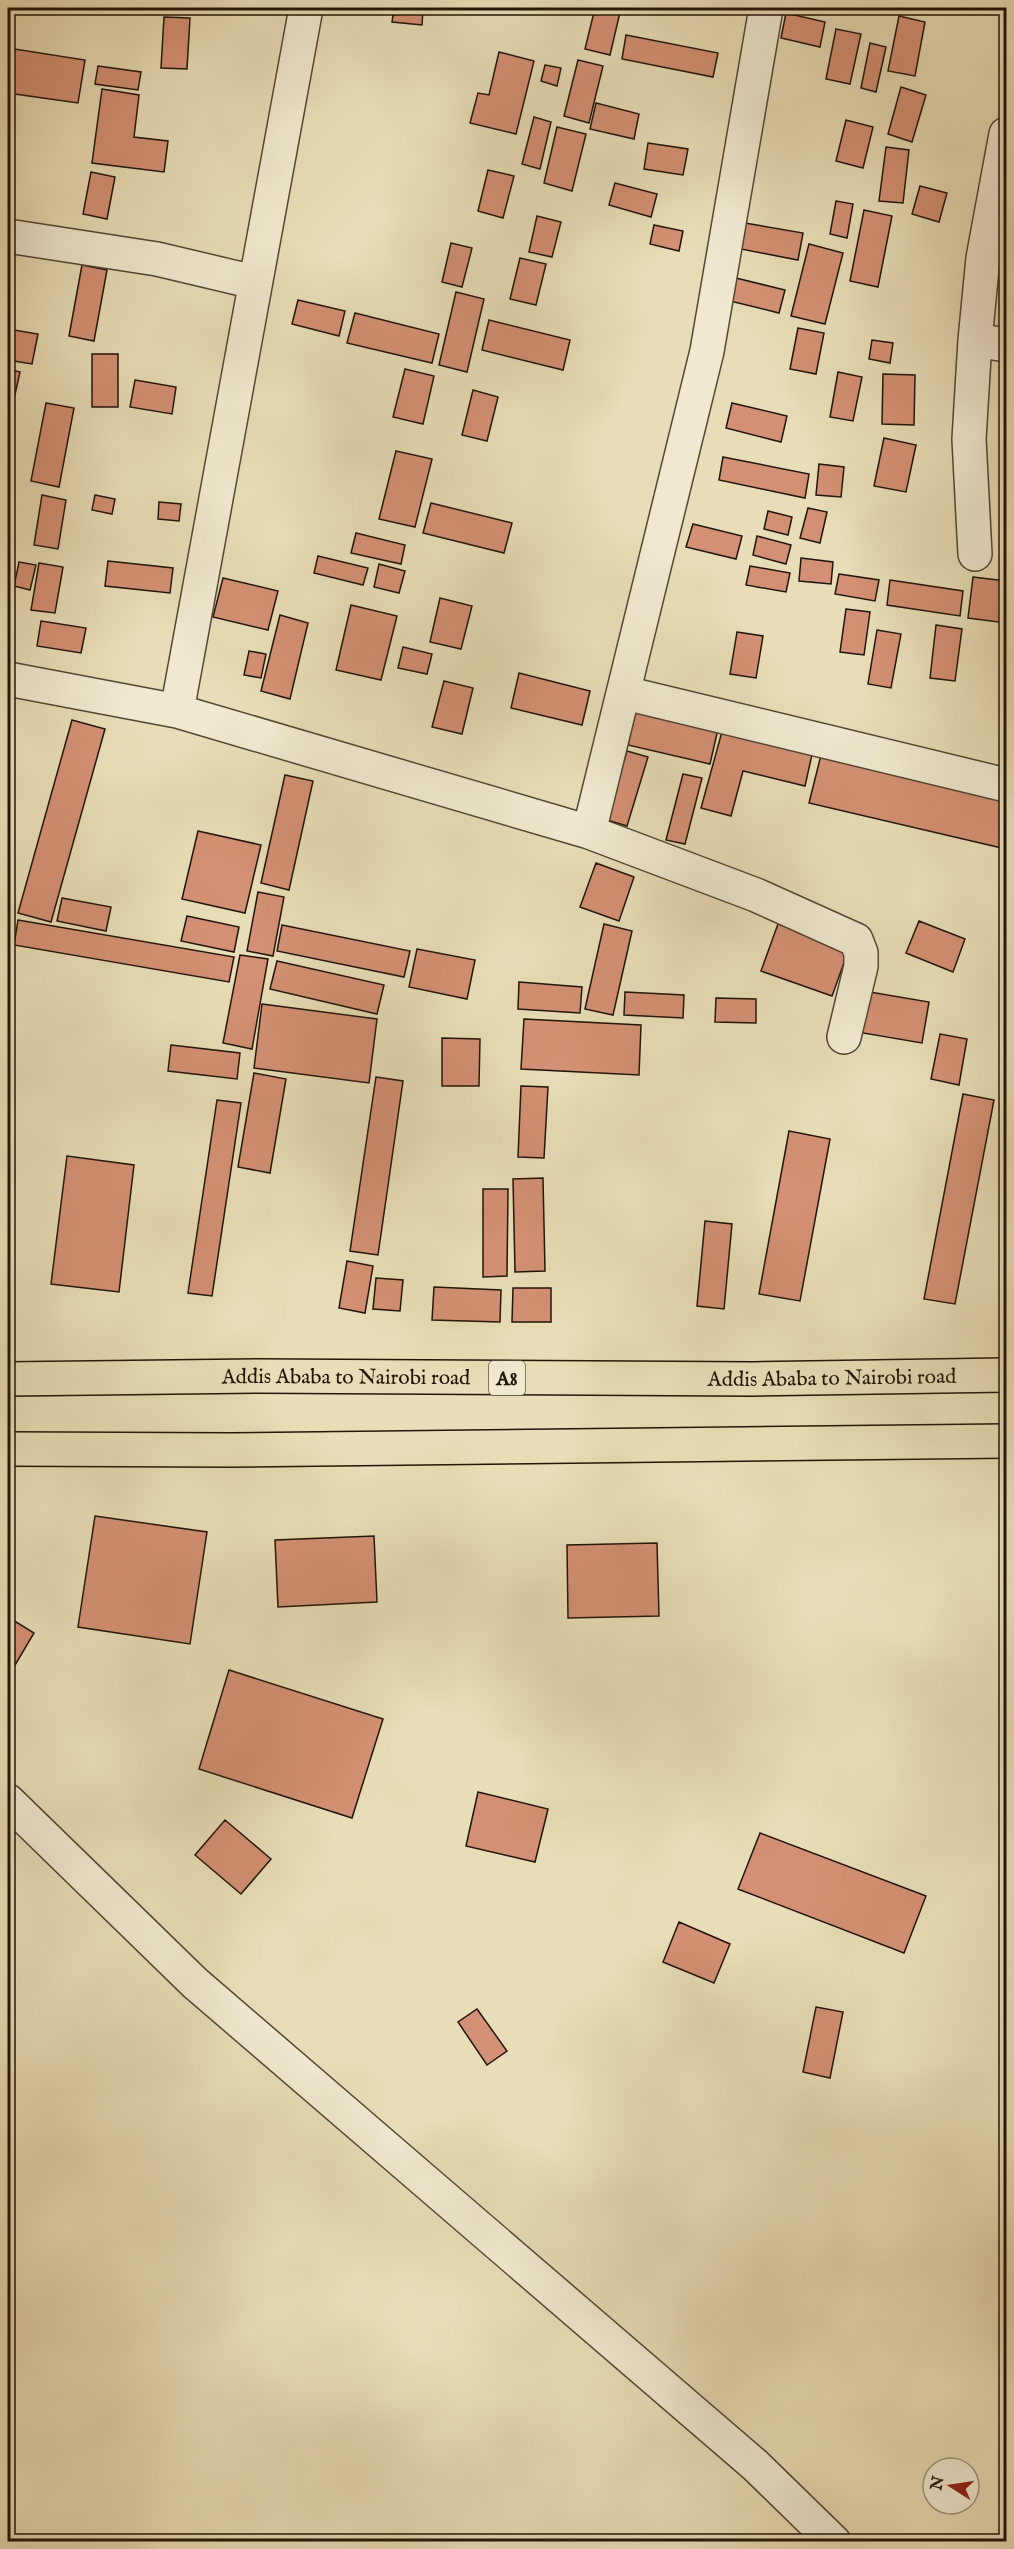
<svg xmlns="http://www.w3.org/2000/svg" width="1014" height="2549" viewBox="0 0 1014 2549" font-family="'IM FELL English',serif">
	<rect width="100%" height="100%" fill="#e8ddb6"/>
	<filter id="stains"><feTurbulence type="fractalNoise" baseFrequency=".00333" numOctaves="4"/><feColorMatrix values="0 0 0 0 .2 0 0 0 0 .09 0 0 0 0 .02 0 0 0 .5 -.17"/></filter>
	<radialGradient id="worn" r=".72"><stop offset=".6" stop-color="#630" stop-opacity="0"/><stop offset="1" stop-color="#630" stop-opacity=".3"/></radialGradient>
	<path fill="#d49074" stroke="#201509" stroke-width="1.5" d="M 171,8 L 222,8 L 221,14 Z
		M 394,8 L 423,8 L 422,25 L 392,22 Z
		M 595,8 L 621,8 L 610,55 L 585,49 Z
		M 786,13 L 825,22 L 820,47 L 781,38 Z
		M 899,16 L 925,22 L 915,76 L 888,71 Z
		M 164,17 L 190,18 L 187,69 L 161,68 Z
		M 836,29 L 861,34 L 850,84 L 826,79 Z
		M 626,35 L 718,53 L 713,77 L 622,59 Z
		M 870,43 L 886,47 L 876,92 L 861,88 Z
		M 8,48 L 85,60 L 78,103 L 8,93 Z
		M 499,52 L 534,61 L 516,134 L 470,123 L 478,93 L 489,95 Z
		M 578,60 L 603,66 L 589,123 L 564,116 Z
		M 545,65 L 561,68 L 557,86 L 541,81 Z
		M 98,66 L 141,72 L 138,90 L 95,84 Z
		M 901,87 L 926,95 L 912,142 L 888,134 Z
		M 102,89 L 139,95 L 134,137 L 168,141 L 164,172 L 92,163 Z
		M 596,103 L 639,114 L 634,139 L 590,129 Z
		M 534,117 L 551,122 L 540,169 L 522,164 Z
		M 846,120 L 873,127 L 863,168 L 836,161 Z
		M 557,127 L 586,134 L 572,191 L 544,183 Z
		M 648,143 L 688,149 L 683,175 L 644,169 Z
		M 886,147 L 909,150 L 903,203 L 879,201 Z
		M 488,170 L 514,176 L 503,218 L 478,211 Z
		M 91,172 L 115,177 L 107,219 L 83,214 Z
		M 615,183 L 657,194 L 651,217 L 609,205 Z
		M 920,186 L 947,193 L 939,222 L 912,214 Z
		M 836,201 L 853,204 L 847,238 L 830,234 Z
		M 864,210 L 892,216 L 878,287 L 850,281 Z
		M 537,216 L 561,222 L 552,257 L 529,252 Z
		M 745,223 L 803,233 L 798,260 L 741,249 Z
		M 654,225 L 683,231 L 679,251 L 650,244 Z
		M 451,243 L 472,248 L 462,287 L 442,282 Z
		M 809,244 L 843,253 L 825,324 L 791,316 Z
		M 520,258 L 546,264 L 536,305 L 510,299 Z
		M 82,265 L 107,270 L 94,341 L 69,336 Z
		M 736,278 L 785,290 L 779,313 L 730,301 Z
		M 456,292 L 484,299 L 467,372 L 439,365 Z
		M 298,300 L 345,311 L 339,336 L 292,324 Z
		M 355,313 L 439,334 L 432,363 L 347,343 Z
		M 489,320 L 570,340 L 563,370 L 482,350 Z
		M 798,328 L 824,333 L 816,374 L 790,369 Z
		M 8,329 L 38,334 L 32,364 L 8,360 Z
		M 872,340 L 893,343 L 890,363 L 869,359 Z
		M 92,354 L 118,354 L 118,407 L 92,407 Z
		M 8,369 L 20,372 L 14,399 L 8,397 Z
		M 405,369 L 434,376 L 423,424 L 393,417 Z
		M 838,372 L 862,377 L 853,421 L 830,417 Z
		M 883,374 L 915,375 L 914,425 L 882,424 Z
		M 135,380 L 176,387 L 172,414 L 130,407 Z
		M 473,390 L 498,397 L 487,441 L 462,435 Z
		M 46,403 L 74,408 L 59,487 L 31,481 Z
		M 732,403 L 787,416 L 781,442 L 726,428 Z
		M 884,438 L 916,445 L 906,492 L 874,486 Z
		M 396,451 L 432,459 L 415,527 L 379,519 Z
		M 723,457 L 809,474 L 805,498 L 719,480 Z
		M 819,464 L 844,467 L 841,497 L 816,495 Z
		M 42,495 L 66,500 L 58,549 L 34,545 Z
		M 95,495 L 115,499 L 112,514 L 92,510 Z
		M 159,502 L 181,504 L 179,521 L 158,519 Z
		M 431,503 L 512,523 L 504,553 L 423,533 Z
		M 808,508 L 827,512 L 820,543 L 800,538 Z
		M 768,511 L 792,517 L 788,535 L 764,529 Z
		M 693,524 L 742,536 L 736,559 L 686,547 Z
		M 1002,530 L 1006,531 L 1006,559 L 1000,559 Z
		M 356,533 L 405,545 L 401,564 L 351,553 Z
		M 757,536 L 791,545 L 786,564 L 753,555 Z
		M 318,556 L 368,568 L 363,585 L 314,573 Z
		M 801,558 L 833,562 L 831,584 L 799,581 Z
		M 108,561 L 173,568 L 170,593 L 105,586 Z
		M 19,562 L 36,565 L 30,590 L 14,586 Z
		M 39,563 L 63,567 L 55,613 L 31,610 Z
		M 379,564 L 405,571 L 399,593 L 374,587 Z
		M 750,566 L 790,573 L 786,592 L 746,585 Z
		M 839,574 L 879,580 L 875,601 L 835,594 Z
		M 973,577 L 1006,581 L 1006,623 L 968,618 Z
		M 223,578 L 278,591 L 268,630 L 213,617 Z
		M 890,580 L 963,591 L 960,616 L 887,605 Z
		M 8,594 L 12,594 L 13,626 L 8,626 Z
		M 440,598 L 472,606 L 461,649 L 430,642 Z
		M 351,605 L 397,616 L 381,680 L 336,670 Z
		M 846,609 L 870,612 L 864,655 L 840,652 Z
		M 280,615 L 308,623 L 290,699 L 261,691 Z
		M 41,621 L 86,628 L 81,653 L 37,646 Z
		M 936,625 L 962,629 L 955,681 L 930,678 Z
		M 877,630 L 901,634 L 891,688 L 868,684 Z
		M 737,632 L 763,636 L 756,678 L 730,674 Z
		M 403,647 L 432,654 L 427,674 L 398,668 Z
		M 249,651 L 266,654 L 261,678 L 244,675 Z
		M 519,673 L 590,691 L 582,725 L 511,708 Z
		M 444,681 L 473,688 L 462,734 L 432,727 Z
		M 636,710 L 718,729 L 710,764 L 628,745 Z
		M 72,720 L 105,729 L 51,922 L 18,913 Z
		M 723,728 L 813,750 L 805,786 L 743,771 L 731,816 L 701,808 Z
		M 823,747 L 1006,791 L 1006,849 L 809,803 Z
		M 627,751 L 648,757 L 627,826 L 607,820 Z
		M 683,774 L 702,778 L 685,844 L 666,840 Z
		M 285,775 L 313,781 L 289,890 L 261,883 Z
		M 198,831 L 261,845 L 245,913 L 182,899 Z
		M 596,863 L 634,877 L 619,921 L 580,907 Z
		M 258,892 L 284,897 L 273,956 L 247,951 Z
		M 62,898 L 111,907 L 106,931 L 57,921 Z
		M 187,916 L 239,927 L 234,952 L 181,941 Z
		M 18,920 L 234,957 L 229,982 L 14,945 Z
		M 919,921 L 965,939 L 953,972 L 906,953 Z
		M 604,924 L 632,931 L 613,1015 L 585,1009 Z
		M 778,924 L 849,949 L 832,996 L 761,971 Z
		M 282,925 L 410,951 L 404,977 L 277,951 Z
		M 417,949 L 475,960 L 467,999 L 409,987 Z
		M 240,955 L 268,959 L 252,1049 L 223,1043 Z
		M 277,961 L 384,985 L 377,1014 L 270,989 Z
		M 519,982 L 582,987 L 580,1013 L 518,1009 Z
		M 864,991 L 929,1002 L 922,1043 L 857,1032 Z
		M 625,992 L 684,995 L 683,1018 L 624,1015 Z
		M 716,998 L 756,999 L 756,1023 L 715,1022 Z
		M 262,1004 L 377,1019 L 369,1083 L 254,1068 Z
		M 524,1019 L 641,1025 L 639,1075 L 521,1069 Z
		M 940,1034 L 967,1039 L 959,1085 L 931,1079 Z
		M 442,1038 L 480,1039 L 479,1086 L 442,1086 Z
		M 171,1045 L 240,1053 L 237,1079 L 168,1071 Z
		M 254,1073 L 286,1079 L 270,1173 L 238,1167 Z
		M 376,1077 L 403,1081 L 378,1255 L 350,1251 Z
		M 521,1086 L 548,1087 L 544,1158 L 518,1157 Z
		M 963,1094 L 994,1100 L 955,1304 L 924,1299 Z
		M 217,1100 L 241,1103 L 212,1296 L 188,1293 Z
		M 789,1131 L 830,1139 L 800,1301 L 759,1294 Z
		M 67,1156 L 134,1165 L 119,1292 L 51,1284 Z
		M 543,1178 L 545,1271 L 515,1272 L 513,1179 Z
		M 483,1189 L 508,1189 L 507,1276 L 483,1277 Z
		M 705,1221 L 732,1224 L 724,1309 L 697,1306 Z
		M 347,1261 L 373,1266 L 365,1313 L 339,1308 Z
		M 376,1278 L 403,1280 L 400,1311 L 373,1309 Z
		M 434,1287 L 501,1290 L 500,1322 L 432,1320 Z
		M 513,1288 L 551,1288 L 551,1322 L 512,1322 Z
		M 95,1516 L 207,1532 L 190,1644 L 78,1627 Z
		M 374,1536 L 377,1602 L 278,1607 L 275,1540 Z
		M 657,1543 L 659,1616 L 568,1618 L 567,1545 Z
		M 8,1617 L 34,1633 L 8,1677 Z
		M 229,1670 L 383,1719 L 352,1818 L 199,1769 Z
		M 478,1792 L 548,1809 L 535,1862 L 466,1846 Z
		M 225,1820 L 271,1859 L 241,1894 L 195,1855 Z
		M 760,1833 L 926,1896 L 904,1953 L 738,1889 Z
		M 679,1922 L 730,1944 L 714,1983 L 663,1962 Z
		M 816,2007 L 843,2012 L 830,2078 L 803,2072 Z
		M 477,2009 L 507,2051 L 487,2065 L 458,2022 Z"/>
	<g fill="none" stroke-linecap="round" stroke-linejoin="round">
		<defs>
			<path id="minor" d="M 306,8 L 177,711 L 589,832 L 707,351 L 766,8
				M 8,236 L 157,259 L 254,282
				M 975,340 L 1006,345
				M 975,554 L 969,439 L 975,340 L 983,258 L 1006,134
				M 8,679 L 177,711
				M 625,693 L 1006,785
				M 589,832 L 756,895 L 856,940 L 861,953 L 861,966 L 844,1037
				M 8,1801 L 195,1983 L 755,2465 L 834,2542"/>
			<g id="trunk">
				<path id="s1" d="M 8,1379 L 257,1376 L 753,1379 L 1006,1375"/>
				<path d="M 8,1449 L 231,1450 L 1006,1441"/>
			</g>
		</defs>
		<use href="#minor" stroke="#524734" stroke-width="36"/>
		<use href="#trunk" stroke="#201509" stroke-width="36"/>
		<use href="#minor" stroke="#f0e9d0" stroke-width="33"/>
		<use href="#trunk" stroke="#e8ddb6" stroke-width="33"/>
	</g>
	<g text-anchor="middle" stroke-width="5" stroke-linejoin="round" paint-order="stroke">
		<rect fill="#f0e9d0" stroke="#5e5545" stroke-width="1.5" x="489" y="1361" width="36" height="34" rx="4.5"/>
		<g font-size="20" font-weight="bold" fill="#201509">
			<text x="507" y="1385">A8</text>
		</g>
		<g font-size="21" fill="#201509" stroke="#f0e9d0">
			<text dy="7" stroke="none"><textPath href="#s1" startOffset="338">Addis Ababa to Nairobi road</textPath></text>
			<text dy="7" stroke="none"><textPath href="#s1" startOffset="824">Addis Ababa to Nairobi road</textPath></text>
		</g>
	</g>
	<rect width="1014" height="2549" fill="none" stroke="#e8ddb6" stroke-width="30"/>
	<rect x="9" y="9" width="996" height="2531" fill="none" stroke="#201509" stroke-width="3"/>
	<rect x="15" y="15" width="984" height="2519" fill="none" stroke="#201509" stroke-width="1.5"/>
	<g transform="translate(951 2486) rotate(282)"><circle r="28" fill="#f0e9d0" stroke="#9d9480" stroke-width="1.5"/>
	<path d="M0-4.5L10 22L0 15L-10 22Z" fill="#8f2418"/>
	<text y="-9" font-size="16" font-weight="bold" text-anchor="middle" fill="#201509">N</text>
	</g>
	<rect width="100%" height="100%" filter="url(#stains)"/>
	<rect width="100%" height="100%" fill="url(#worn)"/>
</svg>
